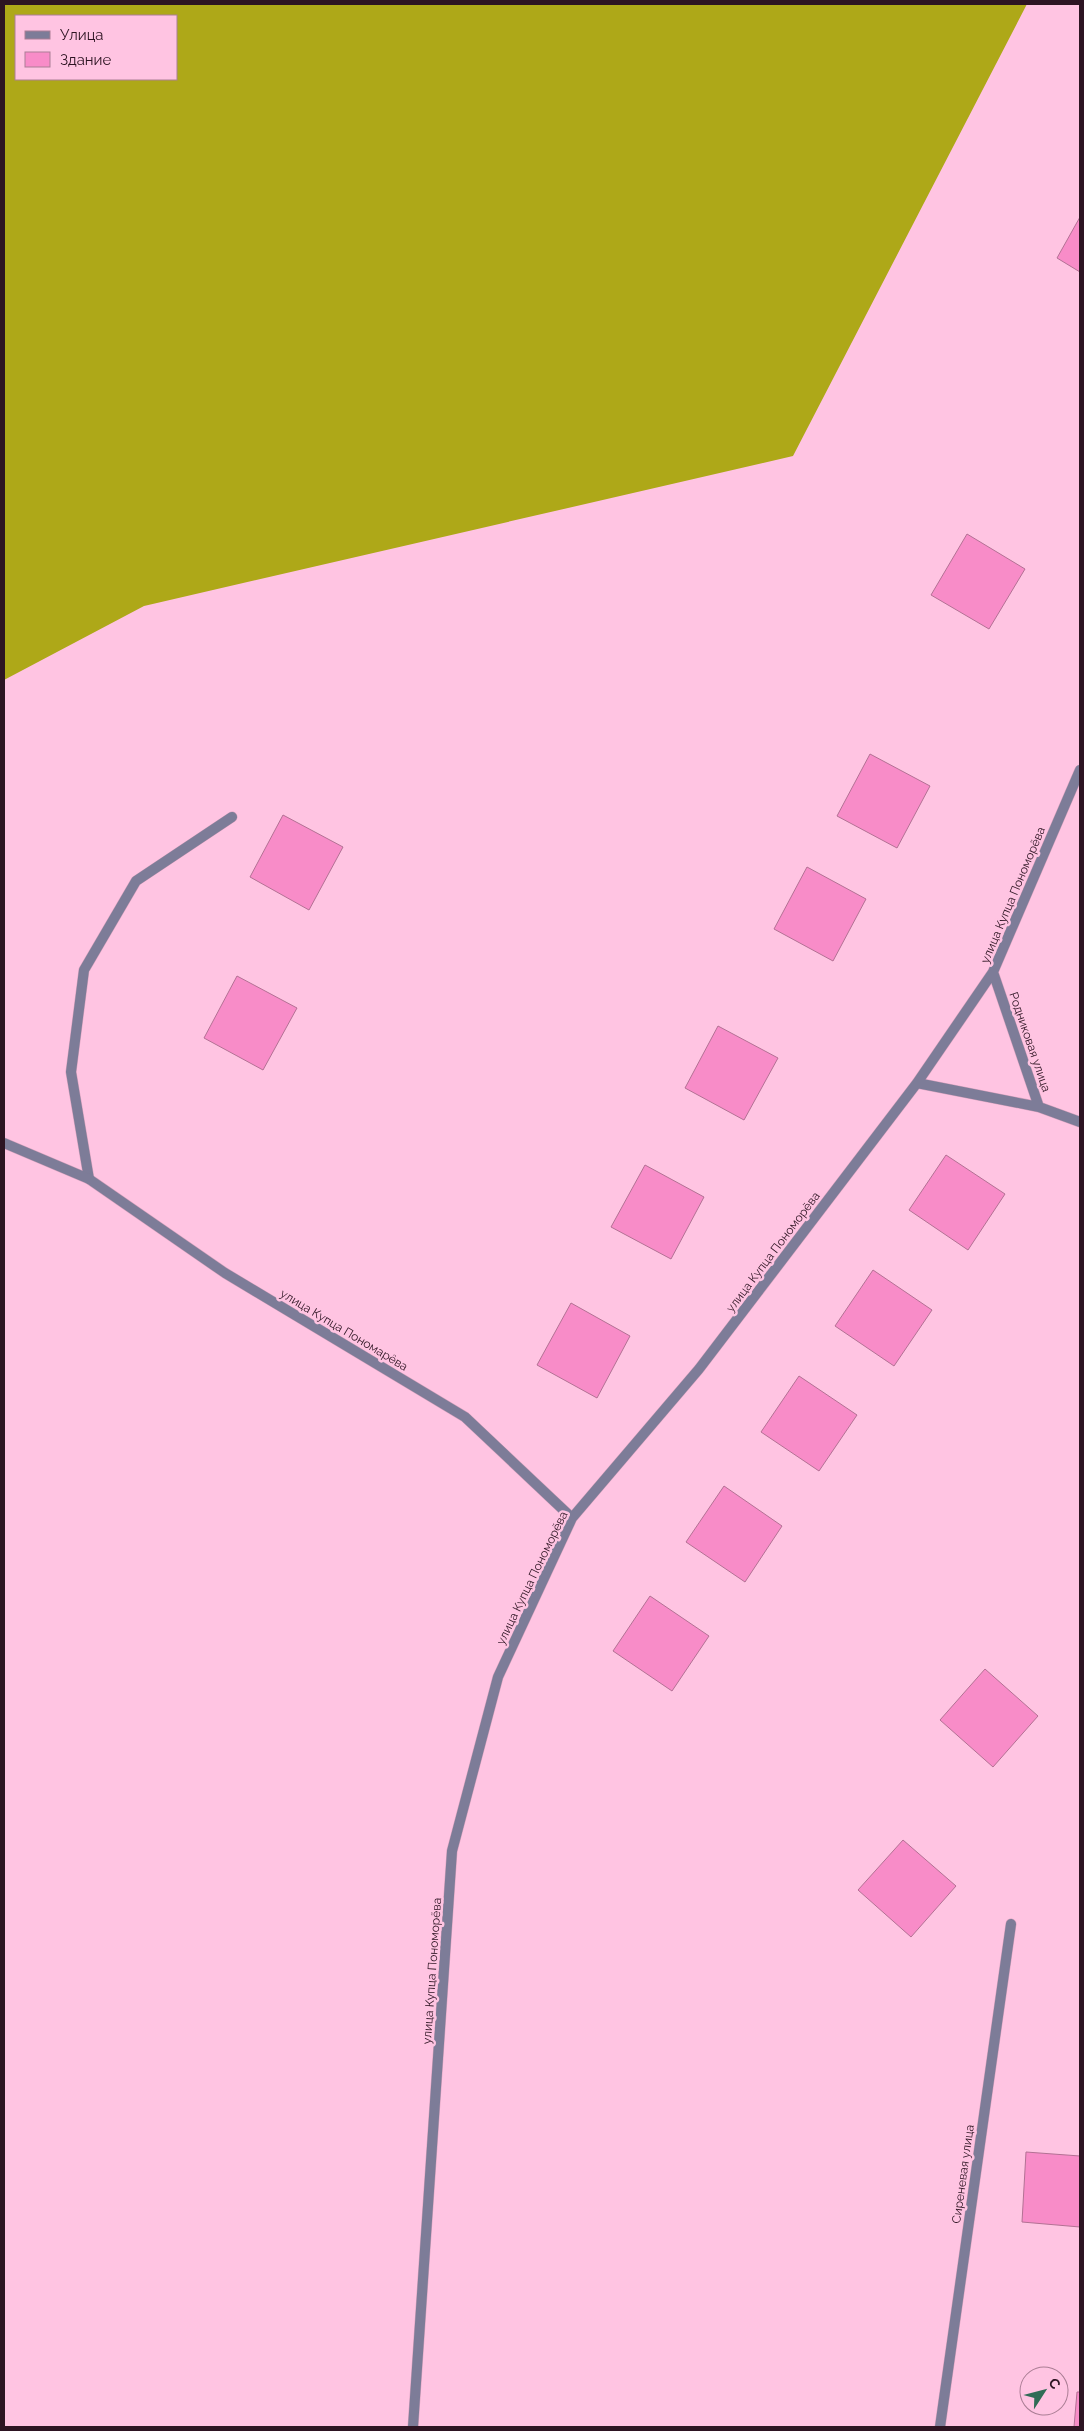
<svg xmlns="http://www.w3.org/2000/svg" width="1084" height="2431" viewBox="0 0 1084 2431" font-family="Raleway,sans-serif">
	<rect width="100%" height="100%" fill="#ffc4e2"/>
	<path fill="#aea818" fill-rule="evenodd" d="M 4,4 L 1027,4 L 793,456 L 144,606 L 4,680 ZM 16,16 L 176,16 L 176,79 L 16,79 Z"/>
	<path fill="#f88cc8" stroke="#b37194" d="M 1080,217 L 1080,272 L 1057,258 Z
		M 967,534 L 1025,569 L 989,629 L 931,595 Z
		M 870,754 L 930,786 L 897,848 L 837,816 Z
		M 283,815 L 343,847 L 309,910 L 250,877 Z
		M 807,867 L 866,899 L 833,961 L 774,929 Z
		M 237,976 L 297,1008 L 263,1070 L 204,1038 Z
		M 718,1026 L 778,1058 L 744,1120 L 685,1088 Z
		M 946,1155 L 1005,1194 L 968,1250 L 909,1210 Z
		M 645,1165 L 704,1197 L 671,1259 L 611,1227 Z
		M 873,1270 L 932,1310 L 894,1366 L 835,1326 Z
		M 571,1303 L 630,1336 L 597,1398 L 537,1365 Z
		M 799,1376 L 857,1415 L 819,1471 L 761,1432 Z
		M 724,1486 L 782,1526 L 745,1582 L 686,1542 Z
		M 650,1596 L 709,1636 L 672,1691 L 613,1651 Z
		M 985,1669 L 1038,1716 L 993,1767 L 940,1720 Z
		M 903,1840 L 956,1886 L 911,1937 L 858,1890 Z
		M 1026,2152 L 1080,2156 L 1080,2227 L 1022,2222 Z
		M 1077,2392 L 1080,2392 L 1080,2427 L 1074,2427 Z"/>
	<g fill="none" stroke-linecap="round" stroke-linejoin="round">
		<defs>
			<path id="lane" d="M 89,1179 L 71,1072 L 84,970 L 136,881 L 232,817
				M 940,2427 L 1011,1924"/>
			<path id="street" d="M 993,972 L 1039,1107 L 1080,1122
				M 917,1083 L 1039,1107
				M 4,1143 L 89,1179 L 225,1273 L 465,1417 L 572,1518
				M 413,2427 L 452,1851 L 498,1677 L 572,1518 L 699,1369 L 917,1083 L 993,972 L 1080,770"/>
		</defs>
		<use href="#lane" stroke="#d9a4bf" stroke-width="11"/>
		<use href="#street" stroke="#d9a4bf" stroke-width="11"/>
		<use href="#lane" stroke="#7d7c98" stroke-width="10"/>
		<use href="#street" stroke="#7d7c98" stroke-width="10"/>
	</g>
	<g text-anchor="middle" stroke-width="5" stroke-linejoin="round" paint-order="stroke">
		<g font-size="12" fill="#2d1422" stroke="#ffc4e2">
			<text transform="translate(1013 895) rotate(-67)" y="4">улица Купца Пономорёва</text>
			<text transform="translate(1030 1042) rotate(71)" y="4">Родниковая улица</text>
			<text transform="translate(773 1252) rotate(-53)" y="4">улица Купца Пономорёва</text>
			<text transform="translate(344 1330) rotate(31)" y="4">улица Купца Пономарёва</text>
			<text transform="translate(532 1578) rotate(-64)" y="4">улица Купца Пономорёва</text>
			<text transform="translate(432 1971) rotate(-86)" y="4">улица Купца Пономорёва</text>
			<text transform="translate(963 2174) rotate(-82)" y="4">Сиреневая улица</text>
		</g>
	</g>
	<rect width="1084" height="2431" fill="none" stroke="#2d1422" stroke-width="10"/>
	<rect x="15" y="15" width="162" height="65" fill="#ffc4e2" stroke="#ab7e95"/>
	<rect x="25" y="31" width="25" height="8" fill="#7d7c98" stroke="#ab7e95"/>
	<text x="60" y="40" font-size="15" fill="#2d1422">Улица</text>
	<rect x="25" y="52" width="25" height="15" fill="#f88cc8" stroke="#ab7e95"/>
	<text x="60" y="65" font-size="15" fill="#2d1422">Здание</text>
	<g transform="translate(1044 2391) rotate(54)"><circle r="24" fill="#ffc4e2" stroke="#ab7e95"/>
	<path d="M0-4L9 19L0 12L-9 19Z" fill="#306c56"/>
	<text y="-8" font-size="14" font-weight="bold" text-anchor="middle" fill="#2d1422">С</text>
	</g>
</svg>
